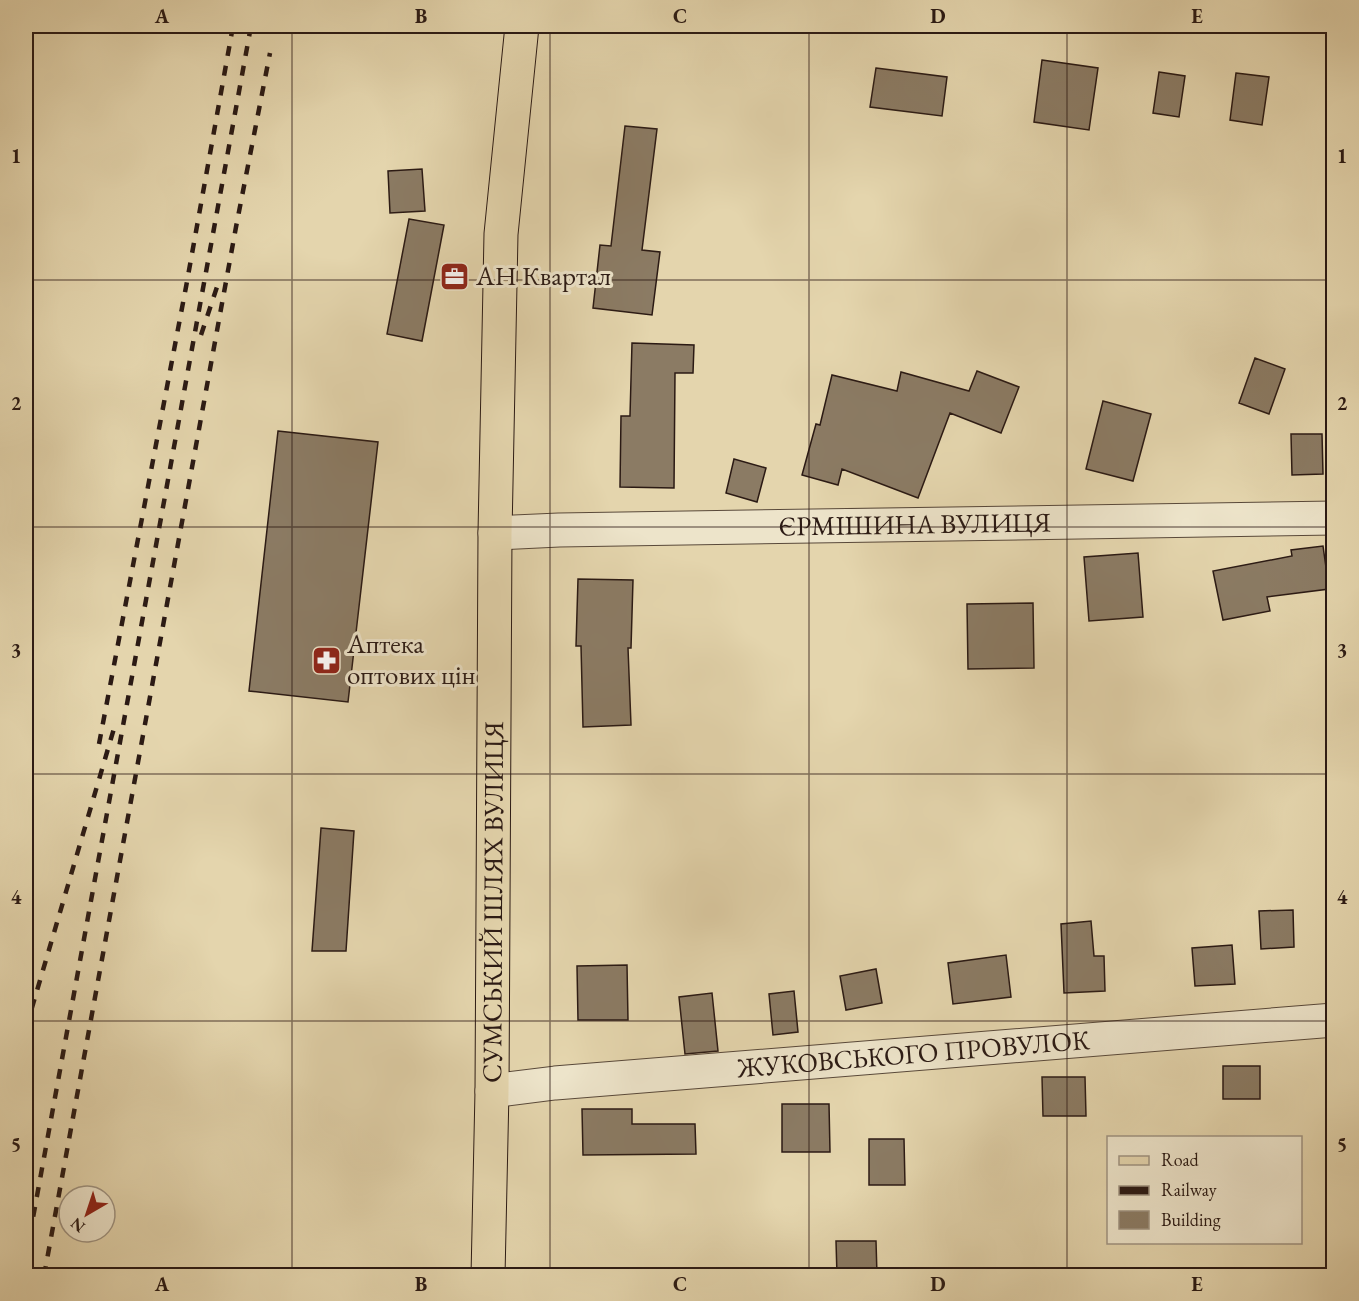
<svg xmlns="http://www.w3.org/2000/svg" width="1359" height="1301" viewBox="0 0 1359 1301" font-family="'EB Garamond',serif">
	<rect width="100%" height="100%" fill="#e4d5ad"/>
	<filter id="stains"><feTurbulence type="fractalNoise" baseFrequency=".00333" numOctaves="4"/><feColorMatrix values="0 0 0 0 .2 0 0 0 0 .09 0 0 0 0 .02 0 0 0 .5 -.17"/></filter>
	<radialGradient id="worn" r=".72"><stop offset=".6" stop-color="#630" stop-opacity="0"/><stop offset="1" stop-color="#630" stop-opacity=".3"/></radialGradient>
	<path fill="#8b7b64" stroke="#2b1a14" stroke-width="1.5" d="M 1042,60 L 1098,68 L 1089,130 L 1034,122 Z
		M 876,68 L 947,77 L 942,116 L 870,107 Z
		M 1159,72 L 1185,76 L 1179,117 L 1153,113 Z
		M 1236,73 L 1269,77 L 1262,125 L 1230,120 Z
		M 625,126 L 657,129 L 642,250 L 660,252 L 652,315 L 593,308 L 600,245 L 611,246 Z
		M 422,169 L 425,211 L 390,213 L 388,171 Z
		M 409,219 L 444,225 L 422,341 L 387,334 Z
		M 632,343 L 694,345 L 693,373 L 675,373 L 674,488 L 620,487 L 621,416 L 630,416 Z
		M 1255,358 L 1285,369 L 1269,414 L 1239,403 Z
		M 977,371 L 1019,387 L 1001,433 L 950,413 L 918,498 L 842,469 L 838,485 L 802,475 L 816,424 L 820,425 L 832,375 L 897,391 L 901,372 L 969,391 Z
		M 1103,401 L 1151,414 L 1133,481 L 1086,469 Z
		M 278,431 L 378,442 L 348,702 L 249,691 Z
		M 1291,434 L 1322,434 L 1323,474 L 1292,475 Z
		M 734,459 L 766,468 L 757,502 L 726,493 Z
		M 1323,546 L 1329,589 L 1267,597 L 1270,611 L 1223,620 L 1213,571 L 1292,556 L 1291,550 Z
		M 1138,553 L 1143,617 L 1089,621 L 1084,557 Z
		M 578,579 L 633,580 L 631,648 L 628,648 L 631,725 L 583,727 L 581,646 L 576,646 Z
		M 1033,603 L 1034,668 L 968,669 L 967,604 Z
		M 321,828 L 354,831 L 346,951 L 312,951 Z
		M 1293,910 L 1294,947 L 1261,949 L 1259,911 Z
		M 1091,921 L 1094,956 L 1104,956 L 1105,991 L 1064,993 L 1061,924 Z
		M 1232,945 L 1235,984 L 1195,986 L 1192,948 Z
		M 1006,955 L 1011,997 L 953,1004 L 948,963 Z
		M 627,965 L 628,1020 L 578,1020 L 577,966 Z
		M 876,969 L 882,1003 L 846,1010 L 840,976 Z
		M 794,991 L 798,1032 L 773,1035 L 769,994 Z
		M 712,993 L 718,1051 L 685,1054 L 679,997 Z
		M 1223,1066 L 1260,1066 L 1260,1099 L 1223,1099 Z
		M 1042,1077 L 1085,1077 L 1086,1116 L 1043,1116 Z
		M 782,1104 L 829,1104 L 830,1152 L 782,1152 Z
		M 582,1109 L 632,1109 L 632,1124 L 695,1124 L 696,1154 L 583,1155 Z
		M 869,1139 L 904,1139 L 905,1185 L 869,1185 Z
		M 836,1241 L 876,1241 L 877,1275 L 837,1275 Z"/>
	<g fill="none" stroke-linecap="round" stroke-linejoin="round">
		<defs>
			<g id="minor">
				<path id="s1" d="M 495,533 L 559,530 L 1334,518"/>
				<path id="s2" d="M 492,1091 L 555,1083 L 1334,1020"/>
			</g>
			<g id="major">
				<path id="s3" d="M 488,1276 L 492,1091 L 495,533 L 501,234 L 522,26"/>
			</g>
		</defs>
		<use href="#minor" stroke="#59493a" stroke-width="35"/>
		<use href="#major" stroke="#2b1a14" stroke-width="35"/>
		<use href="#minor" stroke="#ede4ca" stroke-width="33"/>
		<use href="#major" stroke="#e4d5ad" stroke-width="33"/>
		<path stroke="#2b1a14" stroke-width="4.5" stroke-dasharray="10 10" stroke-linecap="butt" d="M 201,335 L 220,278
			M 99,744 L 186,287 L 233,26
			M 26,1028 L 115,725
			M 26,1256 L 251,26
			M 44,1276 L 236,227 L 270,53"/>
	</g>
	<path fill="none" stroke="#2b1a14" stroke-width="1.5" stroke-opacity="0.55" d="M 292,26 L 292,1276M 550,26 L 550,1276M 809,26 L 809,1276M 1067,26 L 1067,1276M 26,280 L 1334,280M 26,527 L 1334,527M 26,774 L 1334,774M 26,1021 L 1334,1021"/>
	<defs>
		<symbol id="office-square" viewBox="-11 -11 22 22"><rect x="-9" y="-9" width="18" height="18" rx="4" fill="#8f2418" stroke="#ede4ca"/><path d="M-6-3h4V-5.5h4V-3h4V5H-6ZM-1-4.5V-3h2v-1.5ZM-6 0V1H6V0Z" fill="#fff"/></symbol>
		<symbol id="pharmacy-square" viewBox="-11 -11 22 22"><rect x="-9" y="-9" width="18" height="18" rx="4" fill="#8f2418" stroke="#ede4ca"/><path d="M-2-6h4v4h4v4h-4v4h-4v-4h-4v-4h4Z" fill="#fff"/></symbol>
	</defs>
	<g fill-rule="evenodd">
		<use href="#office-square" x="438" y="260" width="33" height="33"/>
		<use href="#pharmacy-square" x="310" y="644" width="33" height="33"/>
	</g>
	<g text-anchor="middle" stroke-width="6" stroke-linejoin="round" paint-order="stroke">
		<g font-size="27" fill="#2b1a14" stroke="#ede4ca" text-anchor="start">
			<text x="476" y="285">АН Квартал</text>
			<text x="347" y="653">Аптека<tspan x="347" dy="31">оптових цін</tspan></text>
		</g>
		<g font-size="27" fill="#2b1a14" stroke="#ede4ca">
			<text dy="9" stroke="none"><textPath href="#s1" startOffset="420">ЄРМІШИНА ВУЛИЦЯ</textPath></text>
			<text dy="9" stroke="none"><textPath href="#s3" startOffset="374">СУМСЬКИЙ ШЛЯХ ВУЛИЦЯ</textPath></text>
			<text dy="9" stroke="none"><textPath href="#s2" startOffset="423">ЖУКОВСЬКОГО ПРОВУЛОК</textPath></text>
		</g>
	</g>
	<rect width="1359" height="1301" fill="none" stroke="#e4d5ad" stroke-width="66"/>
	<rect x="1107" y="1136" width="195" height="108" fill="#ede4ca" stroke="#9f9381" stroke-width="1.5"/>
	<rect x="1119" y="1156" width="30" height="9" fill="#e4d5ad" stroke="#9f9381" stroke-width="1.5"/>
	<text x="1161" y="1166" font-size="18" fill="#2b1a14">Road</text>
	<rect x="1119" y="1186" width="30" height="9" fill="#2b1a14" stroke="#9f9381" stroke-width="1.5"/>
	<text x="1161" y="1196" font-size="18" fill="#2b1a14">Railway</text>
	<rect x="1119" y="1211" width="30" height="18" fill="#8b7b64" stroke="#9f9381" stroke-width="1.5"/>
	<text x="1161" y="1226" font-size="18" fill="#2b1a14">Building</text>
	<g transform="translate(87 1214) rotate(219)"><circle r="28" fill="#ede4ca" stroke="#9f9381" stroke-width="1.5"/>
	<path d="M0-4.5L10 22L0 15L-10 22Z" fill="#8f2418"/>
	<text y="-9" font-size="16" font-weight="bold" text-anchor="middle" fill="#2b1a14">N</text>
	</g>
	<rect x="33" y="33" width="1293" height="1235" fill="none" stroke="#2b1a14" stroke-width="2"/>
	<g font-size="20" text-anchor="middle" font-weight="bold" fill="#2b1a14">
		<text x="162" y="23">A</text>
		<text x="421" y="23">B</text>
		<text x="680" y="23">C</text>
		<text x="938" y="23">D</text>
		<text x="1197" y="23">E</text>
		<text x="16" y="163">1</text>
		<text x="1342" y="163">1</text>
		<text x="16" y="410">2</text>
		<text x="1342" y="410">2</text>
		<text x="16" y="657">3</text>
		<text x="1342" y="657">3</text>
		<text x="16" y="904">4</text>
		<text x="1342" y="904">4</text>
		<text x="16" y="1151">5</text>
		<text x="1342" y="1151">5</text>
		<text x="162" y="1291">A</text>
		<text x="421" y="1291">B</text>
		<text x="680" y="1291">C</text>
		<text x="938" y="1291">D</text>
		<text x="1197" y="1291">E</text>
	</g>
	<rect width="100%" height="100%" filter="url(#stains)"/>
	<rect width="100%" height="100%" fill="url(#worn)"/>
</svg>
